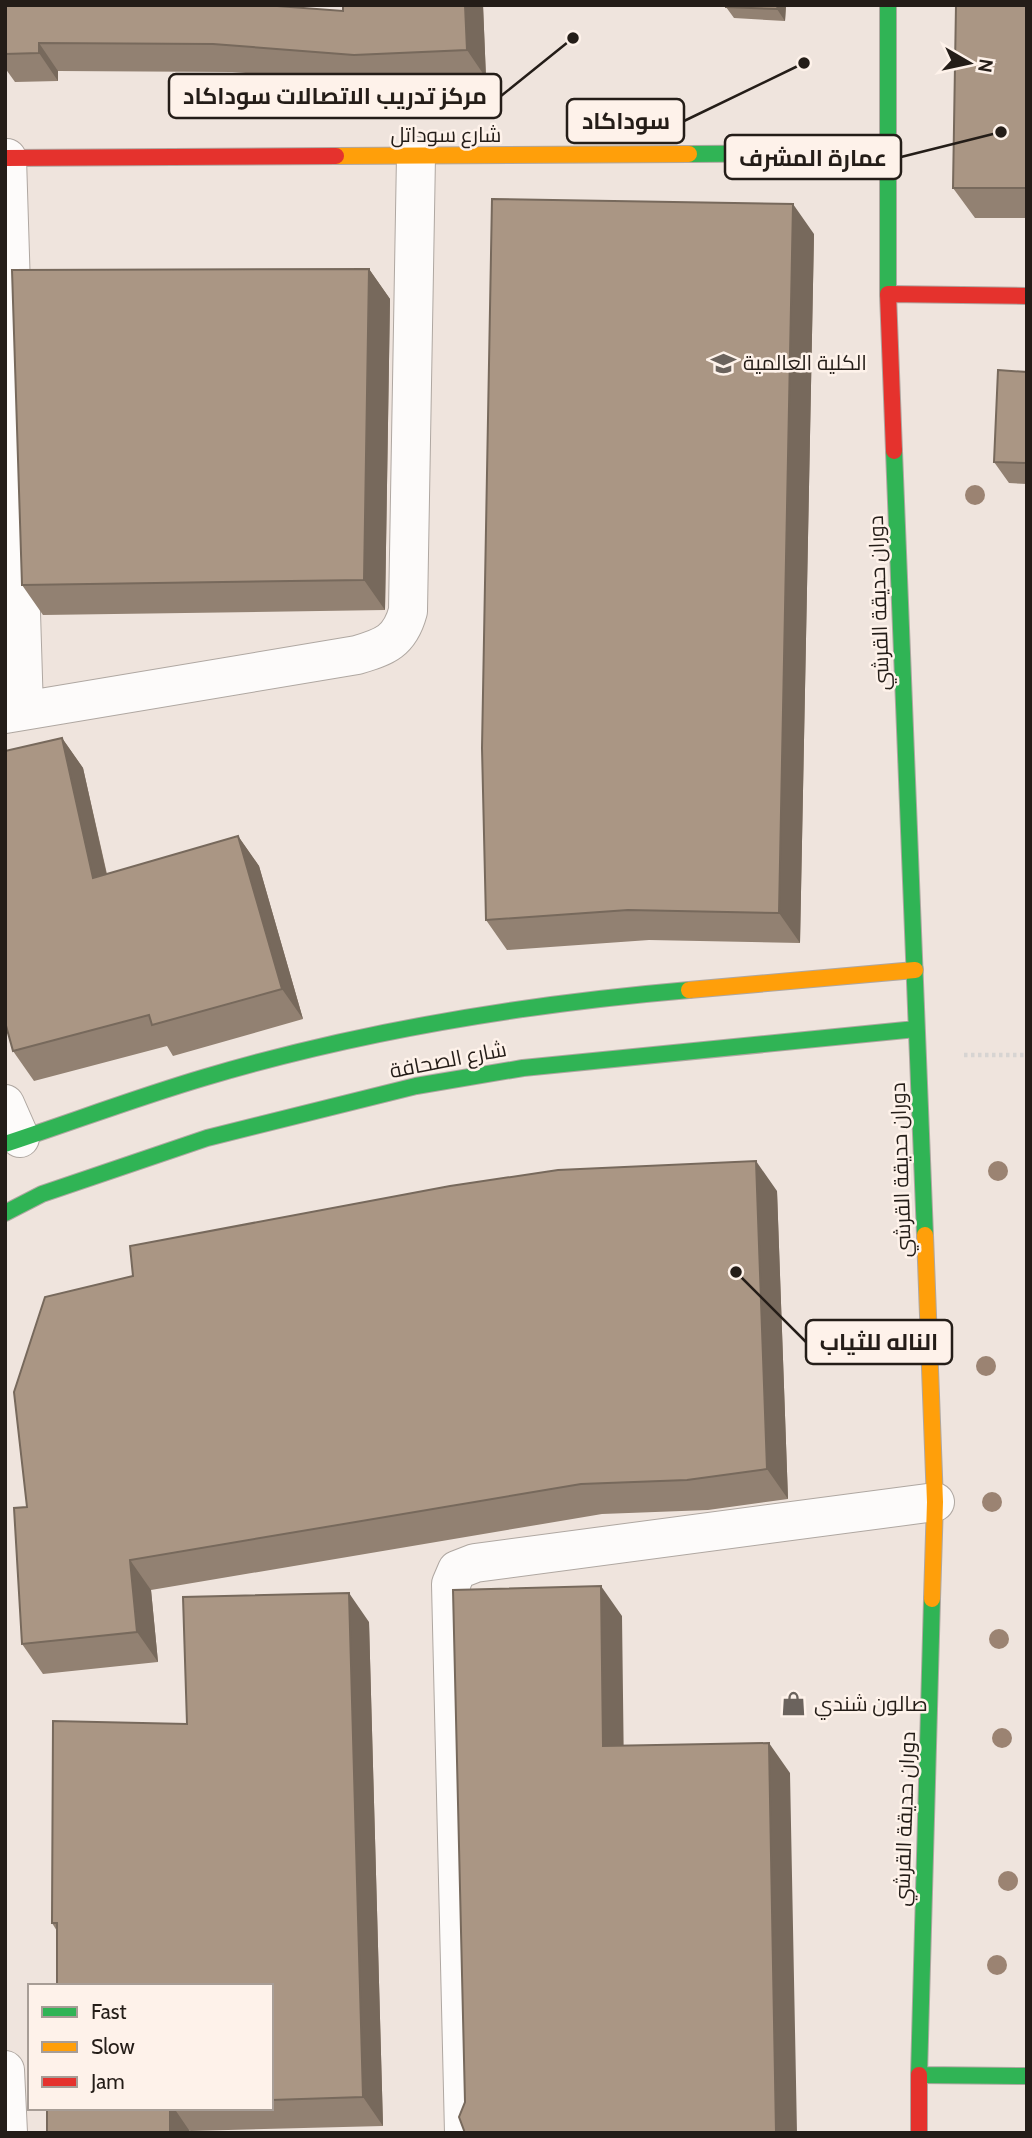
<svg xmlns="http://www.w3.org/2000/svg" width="1032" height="2138" viewBox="0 0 1032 2138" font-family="Cabin,Cairo,sans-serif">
	<rect width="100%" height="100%" fill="#efe4dd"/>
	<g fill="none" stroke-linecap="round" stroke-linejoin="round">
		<defs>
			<path id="street" d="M 7,158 L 24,710
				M 5,714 L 357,655 C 385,647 400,641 408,611 L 416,156
				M 5,1104 L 20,1138
				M 5,2070 L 8,2133
				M 464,2133 L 451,1584 L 457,1570 L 475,1563 L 935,1502"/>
			<path id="fast" d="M 888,5 L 888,294
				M 689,154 L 888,153
				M 894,451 L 925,1235
				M 5,1144 C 72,1122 138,1097 206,1077 C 364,1030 526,1004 689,990
				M 5,1213 L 42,1194 L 207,1138 L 416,1086 L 523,1068 L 916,1029
				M 932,1599 L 919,2075 L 1027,2076"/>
			<path id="slow" d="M 336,156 L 689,154
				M 689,990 L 915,970
				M 925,1235 L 935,1502 L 932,1599"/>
			<path id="jam" d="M 5,158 L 336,156
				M 894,451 L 888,294 L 1027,296
				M 919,2075 L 919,2133"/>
		</defs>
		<use href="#street" stroke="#afa7a1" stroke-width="40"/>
		<use href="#fast" stroke="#afa7a1" stroke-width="18"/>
		<use href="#slow" stroke="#afa7a1" stroke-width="18"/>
		<use href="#jam" stroke="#afa7a1" stroke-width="18"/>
		<path stroke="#d7d4d2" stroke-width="4.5" stroke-dasharray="3.5 3.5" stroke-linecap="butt" d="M 964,1055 L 1027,1055"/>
		<use href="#street" stroke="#fdfbfa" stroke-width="38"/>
		<use href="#fast" stroke="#30b455" stroke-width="16"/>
		<use href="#slow" stroke="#ff9f0a" stroke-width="16"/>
		<use href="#jam" stroke="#e5322d" stroke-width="16"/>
	</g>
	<g fill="#9b8372">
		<circle cx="975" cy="495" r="10"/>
		<circle cx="998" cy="1171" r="10"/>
		<circle cx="986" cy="1366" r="10"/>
		<circle cx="992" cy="1502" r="10"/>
		<circle cx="999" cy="1639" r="10"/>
		<circle cx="1002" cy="1738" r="10"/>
		<circle cx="1008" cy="1881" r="10"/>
		<circle cx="997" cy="1965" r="10"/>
	</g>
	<path fill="#928172" d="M 5,5 L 343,11 L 343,5 L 483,5 L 486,78 L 374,82 L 232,72 L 58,71 L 58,81 L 15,82 L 5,68 Z
		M 786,5 L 785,21 L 734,18 L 726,7 Z
		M 1027,5 L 1027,218 L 975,218 L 953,188 Z
		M 814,234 L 800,943 L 649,940 L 507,950 L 486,920 Z
		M 369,269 L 390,299 L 385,610 L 43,615 L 22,585 Z
		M 1027,372 L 1027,484 L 1009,483 L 994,462 Z
		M 62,738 L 83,768 L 107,874 L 238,836 L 259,866 L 303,1019 L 173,1056 L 167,1046 L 34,1081 L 13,1051 Z
		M 777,1191 L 788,1499 L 708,1510 L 602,1514 L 151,1590 L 158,1662 L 43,1674 L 22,1644 L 27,1507 L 133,1276 Z
		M 369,1622 L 383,2126 L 191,2131 L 47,2108 L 271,2108 L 271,1986 L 57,1931 L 52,1923 L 187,1724 Z"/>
	<path fill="#77695c" d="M 465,5 L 483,5 L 486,78 L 467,50 Z
		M 778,5 L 786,5 L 785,21 L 777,9 Z
		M 39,43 L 58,71 L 58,81 L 39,53 Z
		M 793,204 L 814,234 L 800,943 L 779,913 Z
		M 369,269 L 390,299 L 385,610 L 364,580 Z
		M 62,738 L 83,768 L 114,908 L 93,878 Z
		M 238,836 L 259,866 L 303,1019 L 282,989 Z
		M 756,1161 L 777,1191 L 788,1499 L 767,1469 Z
		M 130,1560 L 151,1590 L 158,1662 L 137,1632 Z
		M 601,1586 L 622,1616 L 624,1776 L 603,1746 Z
		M 349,1593 L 369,1622 L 383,2126 L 363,2097 Z
		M 769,1743 L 790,1773 L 797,2133 L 776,2133 Z
		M 170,2108 L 174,2108 L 191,2133 L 170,2133 Z"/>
	<path fill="#aa9684" stroke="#77695c" stroke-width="2" d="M 5,5 L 264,5 L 343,11 L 343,5 L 465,5 L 467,50 L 354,55 L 213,44 L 39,43 L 39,53 L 5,54 Z
		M 726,5 L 778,5 L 777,9 L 726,7 Z
		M 956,5 L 1027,5 L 1027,188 L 953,188 Z
		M 492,199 L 793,204 L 779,913 L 628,910 L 486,920 L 482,748 Z
		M 369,269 L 364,580 L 22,585 L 12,270 Z
		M 998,370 L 1027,372 L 1027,463 L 994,462 Z
		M 62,738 L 93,878 L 238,836 L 282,989 L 152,1025 L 149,1015 L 13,1051 L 5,1022 L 5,751 Z
		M 756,1161 L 767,1469 L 687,1480 L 581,1484 L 130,1560 L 137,1632 L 22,1644 L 14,1508 L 27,1507 L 14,1392 L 45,1297 L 133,1276 L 130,1246 L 450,1186 L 558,1170 Z
		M 601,1586 L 603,1746 L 769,1743 L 776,2133 L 465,2133 L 459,2117 L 465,2102 L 453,1590 Z
		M 349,1593 L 363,2097 L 271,2100 L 271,1986 L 57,1986 L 57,1923 L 52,1923 L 53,1721 L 187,1724 L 183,1597 Z
		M 47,2108 L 170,2108 L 170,2133 L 47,2133 Z"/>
	<defs>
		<symbol id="university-bare" viewBox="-9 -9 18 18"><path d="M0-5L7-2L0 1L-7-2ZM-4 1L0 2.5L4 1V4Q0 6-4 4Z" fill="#6b635d" stroke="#fef2ea" stroke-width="2.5" paint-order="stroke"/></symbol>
		<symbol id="shop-bare" viewBox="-9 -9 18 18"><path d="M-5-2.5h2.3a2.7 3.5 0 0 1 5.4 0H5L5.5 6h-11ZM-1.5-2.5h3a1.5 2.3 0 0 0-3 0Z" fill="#6b635d" stroke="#fef2ea" stroke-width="2.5" paint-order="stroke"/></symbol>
	</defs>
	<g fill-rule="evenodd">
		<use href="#university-bare" x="706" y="346" width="35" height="35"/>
		<use href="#shop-bare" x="776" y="1686" width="35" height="35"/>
	</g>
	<g text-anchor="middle" stroke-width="5" stroke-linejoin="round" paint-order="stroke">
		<g font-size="21" fill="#241d18" stroke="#fef2ea">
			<text x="446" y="142">شارع سوداتل</text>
			<text transform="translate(879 603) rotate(-92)" y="7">دوران حديقة القرشي</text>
			<text transform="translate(448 1060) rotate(-11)" y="7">شارع الصحافة</text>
			<text transform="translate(901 1170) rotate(-92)" y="7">دوران حديقة القرشي</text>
			<text transform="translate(905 1819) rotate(-88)" y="7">دوران حديقة القرشي</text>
		</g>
		<g font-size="21" fill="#241d18" stroke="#fef2ea" text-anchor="start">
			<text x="743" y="370">الكلية العالمية</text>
			<text x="814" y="1711">صالون شندي</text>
		</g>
	</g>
	<path fill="none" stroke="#241d18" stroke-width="2.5" d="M573 38L501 96M804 63L684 121M1001 132L901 157M736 1272L806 1342"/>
	<g fill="#241d18" stroke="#fef2ea" stroke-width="2.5">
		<circle cx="573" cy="38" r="7"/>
		<circle cx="804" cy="63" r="7"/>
		<circle cx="1001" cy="132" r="7"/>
		<circle cx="736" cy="1272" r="7"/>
	</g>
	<g fill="#fef2ea" stroke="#241d18" stroke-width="2.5">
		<rect x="169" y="74" width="332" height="44" rx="7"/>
		<rect x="567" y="99" width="117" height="44" rx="7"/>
		<rect x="725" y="135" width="176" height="44" rx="7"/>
		<rect x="806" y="1320" width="146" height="44" rx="7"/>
	</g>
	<g font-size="23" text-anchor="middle" font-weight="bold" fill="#241d18">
		<text x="335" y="104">مركز تدريب الاتصالات سوداكاد</text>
		<text x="626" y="129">سوداكاد</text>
		<text x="813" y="166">عمارة المشرف</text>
		<text x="879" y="1350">الناله للثياب</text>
	</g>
	<rect width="1032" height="2138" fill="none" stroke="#241d18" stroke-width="14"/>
	<rect x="28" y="1984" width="245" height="126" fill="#fef2ea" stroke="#a79d96" stroke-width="2"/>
	<rect x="42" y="2007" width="35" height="10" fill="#30b455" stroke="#a79d96" stroke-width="2"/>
	<text x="91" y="2019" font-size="21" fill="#241d18">Fast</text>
	<rect x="42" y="2042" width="35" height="10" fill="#ff9f0a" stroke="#a79d96" stroke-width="2"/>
	<text x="91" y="2054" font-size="21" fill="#241d18">Slow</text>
	<rect x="42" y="2077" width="35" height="10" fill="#e5322d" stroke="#a79d96" stroke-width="2"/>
	<text x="91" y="2089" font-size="21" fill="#241d18">Jam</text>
	<g transform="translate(969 63) rotate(99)" stroke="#fef2ea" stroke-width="5" paint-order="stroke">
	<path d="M0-5L12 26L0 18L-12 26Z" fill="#241d18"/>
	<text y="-10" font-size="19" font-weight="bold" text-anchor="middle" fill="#241d18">N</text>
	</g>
</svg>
